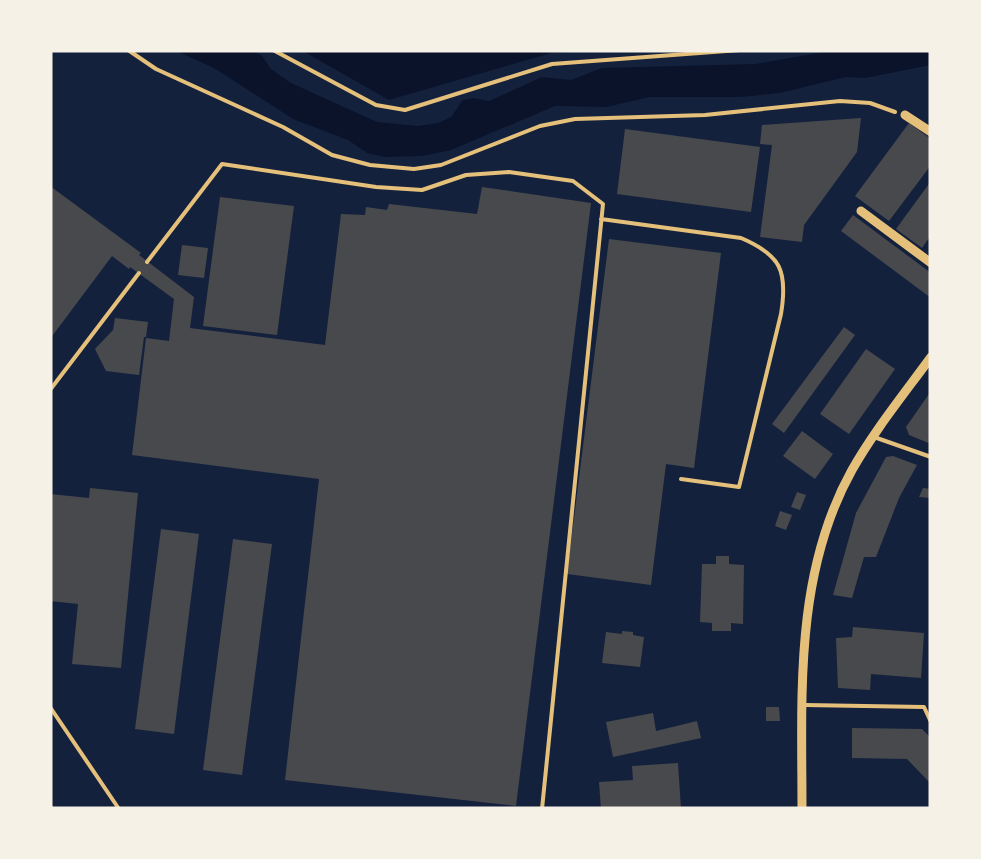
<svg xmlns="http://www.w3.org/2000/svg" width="981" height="859" viewBox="0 0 981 859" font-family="Helvetica,sans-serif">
	<rect width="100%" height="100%" fill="#14213d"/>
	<path fill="#0b132b" d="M 174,50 L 253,50 L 262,56 L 271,69 L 291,83 L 377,122 L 418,126 L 438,123 L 451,117 L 463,100 L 474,98 L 489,101 L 542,77 L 571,80 L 602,68 L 755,64 L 836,50 L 931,50 L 931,65 L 865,78 L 846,77 L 780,93 L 741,97 L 650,97 L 606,107 L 555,106 L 451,150 L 423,156 L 384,157 L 367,153 L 348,140 L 293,119 L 214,68 Z
		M 301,50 L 614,50 L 551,53 L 389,100 Z"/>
	<path fill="#48494c" d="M 861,118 L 857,152 L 804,225 L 802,242 L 760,237 L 772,145 L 760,144 L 762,125 Z
		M 909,123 L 931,139 L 931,165 L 889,221 L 855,196 Z
		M 625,129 L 760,147 L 751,212 L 617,194 Z
		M 931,181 L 931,235 L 922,248 L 896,229 Z
		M 50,186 L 141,253 L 139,255 L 194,297 L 190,328 L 325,345 L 341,214 L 365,215 L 366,207 L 387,210 L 389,204 L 477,214 L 482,187 L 591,203 L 516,806 L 285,780 L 319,479 L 132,455 L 146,338 L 169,341 L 174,299 L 130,267 L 129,269 L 112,256 L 50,339 Z
		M 220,197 L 294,206 L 277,335 L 203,326 Z
		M 853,215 L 931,273 L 931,298 L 841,231 Z
		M 609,239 L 721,253 L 694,468 L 666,464 L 651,585 L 567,574 Z
		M 182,245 L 208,248 L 204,278 L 178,275 Z
		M 115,318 L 148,322 L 146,337 L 144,337 L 139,375 L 106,371 L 95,349 L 113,330 Z
		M 844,327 L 855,335 L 784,433 L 772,424 Z
		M 866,349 L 895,369 L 849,434 L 820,414 Z
		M 931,391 L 931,444 L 909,435 L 906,427 Z
		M 802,431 L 833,454 L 815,479 L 783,456 Z
		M 893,456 L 917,465 L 899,498 L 876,557 L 864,557 L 852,598 L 833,595 L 856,513 L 886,457 Z
		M 90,488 L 138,493 L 121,668 L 72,664 L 78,604 L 50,601 L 50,494 L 89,498 Z
		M 923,488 L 931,489 L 931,498 L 919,497 Z
		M 797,492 L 806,495 L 800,510 L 791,507 Z
		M 780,511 L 792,515 L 786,530 L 775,526 Z
		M 161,529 L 199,534 L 174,734 L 135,729 Z
		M 233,539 L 272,544 L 242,775 L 203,770 Z
		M 716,556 L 729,556 L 729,564 L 744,565 L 743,624 L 731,623 L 731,631 L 712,631 L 712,623 L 700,622 L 702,564 L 716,564 Z
		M 853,627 L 924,633 L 921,678 L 871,674 L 870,690 L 838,688 L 836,638 L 852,637 Z
		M 622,631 L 633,632 L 633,635 L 644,637 L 640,667 L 602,663 L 606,632 L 622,634 Z
		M 766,707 L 779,707 L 780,721 L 766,721 Z
		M 653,713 L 656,731 L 697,721 L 701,738 L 613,757 L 606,722 Z
		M 852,728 L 922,729 L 931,738 L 931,784 L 907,759 L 852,758 Z
		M 678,763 L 681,809 L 601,809 L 599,782 L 633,780 L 632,766 Z"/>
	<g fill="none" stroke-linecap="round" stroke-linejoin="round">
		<path stroke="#e5c07b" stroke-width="4" d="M 128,50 L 156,69 L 283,127 L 332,155 L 370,165 L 414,169 L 441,165 L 540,126 L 575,119 L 705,115 L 840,101 L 870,103 L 895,112
			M 273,50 L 376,105 L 405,110 L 552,64 L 740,50
			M 50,806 L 52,809"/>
		<path stroke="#e5c07b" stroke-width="4" d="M 601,219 L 741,238 C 781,255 788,271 781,314 L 739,487 L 681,479
			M 147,262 L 222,164 L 376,187 L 422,190 L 466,175 L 509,172 L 573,181 L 603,204 L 542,809
			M 50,390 L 139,273
			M 874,437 L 931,457
			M 805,705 L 924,707 L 931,722
			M 50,707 L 119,809"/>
		<path stroke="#e5c07b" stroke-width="9" d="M 905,115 L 931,132
			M 861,211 L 931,263
			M 802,809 C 802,695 794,574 852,470 C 874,431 904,394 931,357"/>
	</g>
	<rect width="981" height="859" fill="none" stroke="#f6f1e7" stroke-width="105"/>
</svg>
